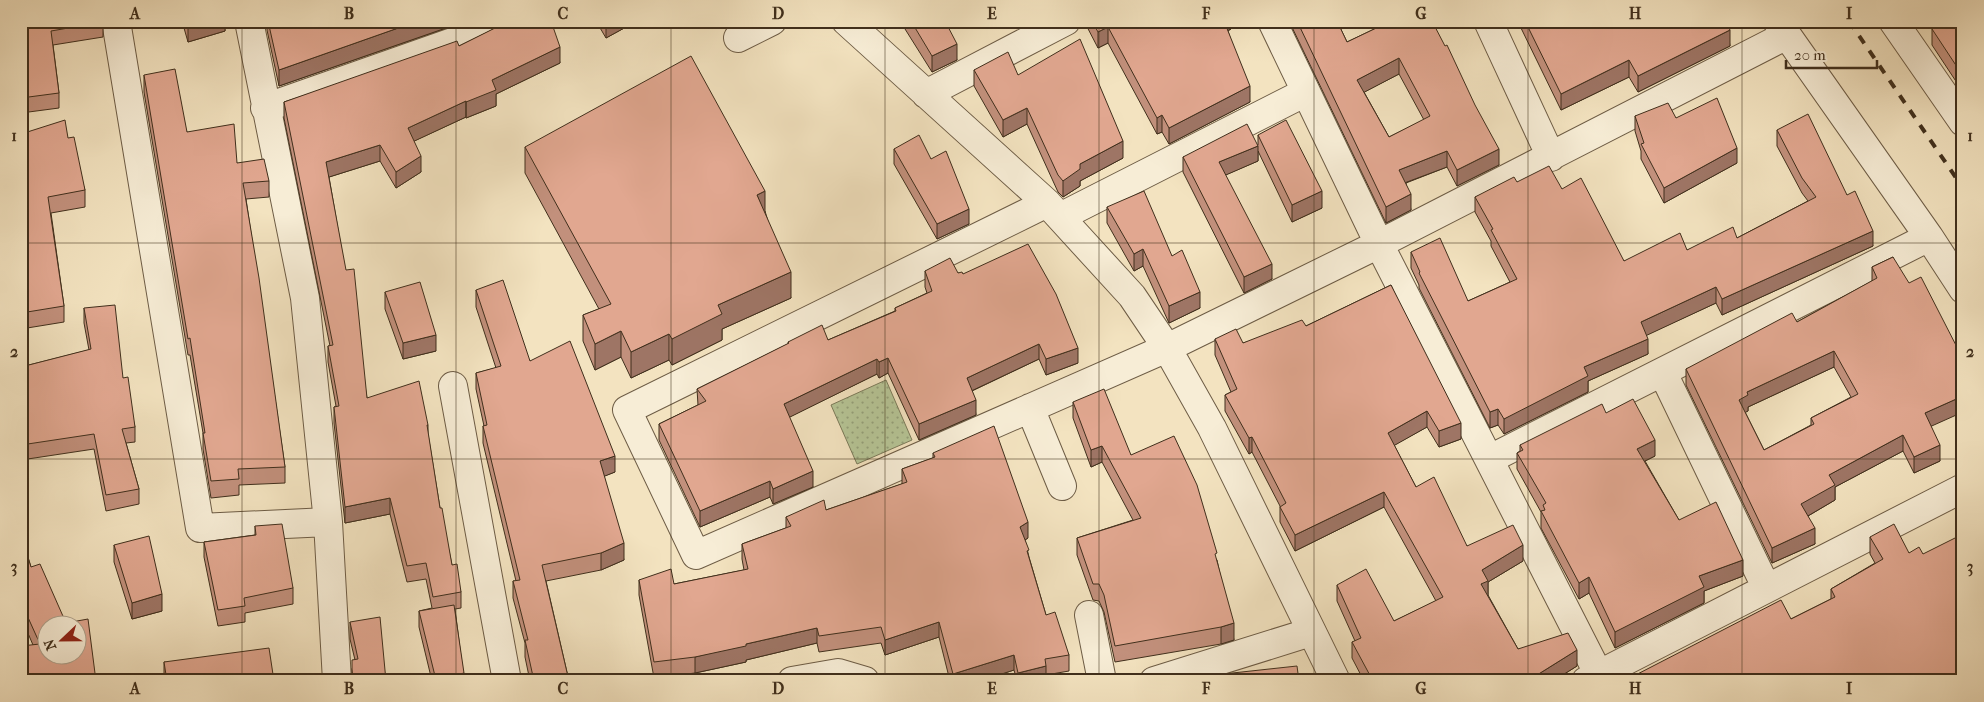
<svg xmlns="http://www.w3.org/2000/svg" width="1984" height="702" viewBox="0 0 1984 702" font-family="'IM FELL French Canon',serif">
	<defs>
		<pattern id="park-dots" width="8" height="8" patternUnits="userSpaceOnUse" patternTransform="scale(1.25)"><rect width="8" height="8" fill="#b6c596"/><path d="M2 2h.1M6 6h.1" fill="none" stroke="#95a07a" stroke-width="1.8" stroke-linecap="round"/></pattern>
	</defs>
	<rect width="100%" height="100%" fill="#f3e3c0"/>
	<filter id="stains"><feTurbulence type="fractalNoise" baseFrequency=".004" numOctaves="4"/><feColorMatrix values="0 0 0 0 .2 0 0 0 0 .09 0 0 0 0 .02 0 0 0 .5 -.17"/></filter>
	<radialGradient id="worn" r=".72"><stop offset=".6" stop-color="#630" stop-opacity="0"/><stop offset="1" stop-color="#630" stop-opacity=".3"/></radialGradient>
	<path fill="url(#park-dots)" stroke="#7b7a59" d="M 886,380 L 912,440 L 857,464 L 831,405 Z"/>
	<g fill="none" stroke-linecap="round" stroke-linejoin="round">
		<defs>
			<path id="minor" d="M 116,21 L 200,528 L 328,522
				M 249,21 L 305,298 L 328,522 L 337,681
				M 846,21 L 1047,203 L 1132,296 L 1167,348 L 1212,428 L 1336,681
				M 1272,21 L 1379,244 L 1602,681
				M 1488,21 L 1551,157
				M 1777,21 L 1929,237 L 1963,289
				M 1893,21 L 1963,122
				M 738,38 L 772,21
				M 926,94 L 1066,21
				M 265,108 L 487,30 L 483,21
				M 1047,203 L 627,410 L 696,555 L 1167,348 L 1379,244 L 1787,35
				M 1060,217 L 1306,92
				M 1663,373 L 1766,587
				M 453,386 L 507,681
				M 1030,408 L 1062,486
				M 1490,459 L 1929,237
				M 1089,615 L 1102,681
				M 792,681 L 838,673 L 865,681
				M 1154,681 L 1311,632
				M 1586,681 L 1963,488"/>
		</defs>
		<use href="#minor" stroke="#6d5c45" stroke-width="30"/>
		<use href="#minor" stroke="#f7edd6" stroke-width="28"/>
		<path stroke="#402f1c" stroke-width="4" stroke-dasharray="9 9" stroke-linecap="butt" d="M 1849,21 L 1963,188"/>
	</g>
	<path fill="#c2907c" stroke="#402f1c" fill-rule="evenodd" d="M 21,21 L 103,21 L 103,37 L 53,45 L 59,93 L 59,108 L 21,113 Z
		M 182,21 L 225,21 L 225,31 L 188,42 Z
		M 267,21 L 446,21 L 446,28 L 279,86 L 267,30 Z
		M 505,21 L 551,21 L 560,63 L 496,94 L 496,106 L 466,118 L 466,117 L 414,141 L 421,172 L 396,188 L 380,161 L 329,177 L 367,398 L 428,425 L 428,434 L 440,508 L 452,565 L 461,592 L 461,608 L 455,609 L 464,681 L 432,681 L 419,627 L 419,611 L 432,608 L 426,579 L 407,582 L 390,514 L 345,523 L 334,423 L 334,407 L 336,406 L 328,362 L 328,346 L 330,346 L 284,118 L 284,102 L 459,46 L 506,23 Z
		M 596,21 L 637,21 L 606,38 Z
		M 900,21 L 945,21 L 957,60 L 932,72 Z
		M 1084,21 L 1133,21 L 1137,28 L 1231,21 L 1231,29 L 1228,31 L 1250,102 L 1169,144 L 1162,132 L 1157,134 L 1108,43 L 1098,48 Z
		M 1289,21 L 1337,21 L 1347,42 L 1389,22 L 1388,21 L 1432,21 L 1499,165 L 1457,186 L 1447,167 L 1406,183 L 1411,210 L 1386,223 ZM 1399,74 L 1424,120 L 1389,137 L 1364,92 Z
		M 1513,21 L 1726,21 L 1730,46 L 1638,92 L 1629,77 L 1561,110 L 1520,26 L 1516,28 Z
		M 1963,21 L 1963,92 L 1932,45 L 1932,29 Z
		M 974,70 L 1018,75 L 1123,158 L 1080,181 L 1080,186 L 1063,197 L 1058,192 L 1027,124 L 1003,137 L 974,86 Z
		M 144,75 L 187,132 L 237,163 L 269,181 L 269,197 L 246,199 L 285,467 L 285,483 L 239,485 L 239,495 L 211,498 L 203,449 L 203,433 L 190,355 L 188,355 L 144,92 Z
		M 1635,116 L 1676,118 L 1737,163 L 1664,203 L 1641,159 L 1641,151 L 1635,131 Z
		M 1777,130 L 1847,195 L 1873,246 L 1722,315 L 1716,303 L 1646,335 L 1648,354 L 1588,381 L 1588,392 L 1504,434 L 1498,425 L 1490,428 L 1419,288 L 1419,285 L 1411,268 L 1411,252 L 1468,301 L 1510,282 L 1491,246 L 1491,241 L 1475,212 L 1475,197 L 1517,182 L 1562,189 L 1624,261 L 1687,250 L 1737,238 L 1808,201 L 1802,193 L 1777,146 Z
		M 21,134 L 68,138 L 85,190 L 85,207 L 51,213 L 64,306 L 64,322 L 21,329 Z
		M 1258,135 L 1322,208 L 1292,222 L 1258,151 L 1258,161 L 1225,175 L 1272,279 L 1244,293 L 1183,172 L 1183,157 L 1258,145 Z
		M 525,147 L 765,211 L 791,298 L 722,329 L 722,340 L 672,365 L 669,360 L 631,378 L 621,357 L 595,370 L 583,341 L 583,315 L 599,309 L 525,173 Z
		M 894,149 L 931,159 L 969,224 L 937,239 L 894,164 Z
		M 1107,207 L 1172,256 L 1200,308 L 1169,323 L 1143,266 L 1134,271 L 1107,223 Z
		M 1893,257 L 1931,426 L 1940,461 L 1914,473 L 1903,451 L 1835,487 L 1835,500 L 1808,516 L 1815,544 L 1772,563 L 1686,385 L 1686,369 L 1797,322 L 1872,281 L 1872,267 ZM 1834,367 L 1851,397 L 1811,418 L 1811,425 L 1764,450 L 1745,412 L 1748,411 L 1748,407 Z
		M 925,271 L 958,273 L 963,274 L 1078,363 L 1046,375 L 1039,359 L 972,391 L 976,415 L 919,440 L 888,373 L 879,378 L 877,374 L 789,417 L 813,487 L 773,504 L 770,497 L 700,527 L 659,440 L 659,424 L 698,405 L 697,389 L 788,344 L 788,342 L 828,340 L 895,311 L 895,308 L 927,293 L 925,287 Z
		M 1391,285 L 1461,439 L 1439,447 L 1427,427 L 1394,445 L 1416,487 L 1467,546 L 1523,561 L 1488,582 L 1488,595 L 1518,649 L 1577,666 L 1553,681 L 1364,681 L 1352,658 L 1352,642 L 1355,641 L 1337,601 L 1337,585 L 1394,621 L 1436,601 L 1384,507 L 1295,551 L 1280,522 L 1280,506 L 1252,452 L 1249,454 L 1225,411 L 1225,395 L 1231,392 L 1215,355 L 1215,339 L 1243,343 L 1306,326 Z
		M 476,290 L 615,472 L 604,476 L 624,560 L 601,570 L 546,581 L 569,681 L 530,681 L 525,657 L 525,643 L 513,598 L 513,581 L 516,581 L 483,443 L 483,426 L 484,426 L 476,389 L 476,373 L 496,368 L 476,307 Z
		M 385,292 L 436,351 L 403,359 L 385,309 Z
		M 84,308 L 123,378 L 135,427 L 135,442 L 126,443 L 139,489 L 139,504 L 106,511 L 94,449 L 21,460 L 21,367 L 89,350 L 84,323 Z
		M 1073,402 L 1131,455 L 1217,560 L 1234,640 L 1221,644 L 1115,662 L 1104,612 L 1099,601 L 1093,600 L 1077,555 L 1077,538 L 1133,520 L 1102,462 L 1091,467 L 1073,418 Z
		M 1520,445 L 1655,456 L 1645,461 L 1679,520 L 1743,576 L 1704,591 L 1704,603 L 1615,648 L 1589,593 L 1579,599 L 1541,528 L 1541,512 L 1517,469 L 1517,453 L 1520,451 Z
		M 933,453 L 1028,538 L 1025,540 L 1029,557 L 1046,615 L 1069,655 L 1069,671 L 1046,675 L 1046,681 L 1017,681 L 1014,670 L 980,681 L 950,681 L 939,637 L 885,655 L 881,643 L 819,652 L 817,643 L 746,660 L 746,662 L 695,673 L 654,678 L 639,595 L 639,580 L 674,584 L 744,570 L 742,559 L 742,544 L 786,528 L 786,517 L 826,510 L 902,484 L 902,469 L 933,458 Z
		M 255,526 L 293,588 L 293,604 L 245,613 L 245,622 L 218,626 L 204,557 L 204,542 L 255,535 Z
		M 21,535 L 31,567 L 66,623 L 96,681 L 33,645 L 21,617 Z
		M 1870,537 L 1909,553 L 1923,554 L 1963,681 L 1791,619 L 1831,599 L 1831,589 L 1875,563 L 1870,554 Z
		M 114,545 L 162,611 L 132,619 L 114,562 Z
		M 350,622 L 386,681 L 352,681 L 352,669 L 355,660 L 350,639 Z
		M 164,662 L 274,681 L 164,681 Z"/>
	<path fill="#9e7565" stroke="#402f1c" d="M 201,21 L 225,21 L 225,31 L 188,42 L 188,25 Z
		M 418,21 L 446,21 L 446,28 L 279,86 L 279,70 Z
		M 607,21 L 637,21 L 606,38 L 606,22 Z
		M 1222,21 L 1231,21 L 1231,29 L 1222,33 Z
		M 1516,21 L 1520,21 L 1520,26 L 1516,28 Z
		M 1108,27 L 1108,43 L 1098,48 L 1098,32 Z
		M 1730,30 L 1730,46 L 1638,92 L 1638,76 Z
		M 957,44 L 957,60 L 932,72 L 932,56 Z
		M 560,47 L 560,63 L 496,94 L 496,106 L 466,118 L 466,102 L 492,80 Z
		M 1399,58 L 1399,74 L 1357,96 L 1357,80 Z
		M 1629,60 L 1629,77 L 1561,110 L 1561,94 Z
		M 1250,86 L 1250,102 L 1169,144 L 1169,128 Z
		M 466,101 L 466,117 L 408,144 L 408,128 Z
		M 1027,108 L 1027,124 L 1003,137 L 1003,120 Z
		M 1162,115 L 1162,132 L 1157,134 L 1157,118 Z
		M 1123,141 L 1123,158 L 1080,181 L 1080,186 L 1063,197 L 1063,181 L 1080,164 Z
		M 380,145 L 380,161 L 326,178 L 326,162 Z
		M 1258,146 L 1258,161 L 1219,178 L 1219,162 Z
		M 1737,148 L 1737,163 L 1664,203 L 1664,188 Z
		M 1499,149 L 1499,165 L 1457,186 L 1457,170 Z
		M 1447,151 L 1447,167 L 1399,185 L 1399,170 Z
		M 421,156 L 421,172 L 396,188 L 396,172 Z
		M 765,191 L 765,216 L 757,195 Z
		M 1322,191 L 1322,208 L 1292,222 L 1292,205 Z
		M 1411,194 L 1411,210 L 1386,223 L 1386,207 Z
		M 969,209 L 969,224 L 937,239 L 937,224 Z
		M 1873,231 L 1873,246 L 1722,315 L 1722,299 Z
		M 1143,249 L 1143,266 L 1134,271 L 1134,254 Z
		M 1272,264 L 1272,279 L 1244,293 L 1244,277 Z
		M 791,272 L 791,298 L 722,329 L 722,340 L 672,365 L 672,339 L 718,305 Z
		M 1716,287 L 1716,303 L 1641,338 L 1641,322 Z
		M 1200,292 L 1200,308 L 1169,323 L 1169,306 Z
		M 621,331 L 621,357 L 595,370 L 595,344 Z
		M 669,334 L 669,360 L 631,378 L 631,352 Z
		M 436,335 L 436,351 L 403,359 L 403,343 Z
		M 1648,339 L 1648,354 L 1588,381 L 1588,392 L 1504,434 L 1504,419 L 1584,367 Z
		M 1039,344 L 1039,359 L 967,393 L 967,378 Z
		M 1078,348 L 1078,363 L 1046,375 L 1046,359 Z
		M 1834,351 L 1834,367 L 1748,407 L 1748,411 L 1739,416 L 1739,400 L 1747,392 Z
		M 888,358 L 888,373 L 879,378 L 879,362 Z
		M 877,359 L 877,374 L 784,420 L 784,404 Z
		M 1963,396 L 1963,412 L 1925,429 L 1925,413 Z
		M 976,400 L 976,415 L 919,440 L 919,424 Z
		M 1498,409 L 1498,425 L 1490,428 L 1490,412 Z
		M 1427,411 L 1427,427 L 1388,449 L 1388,433 Z
		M 1461,423 L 1461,439 L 1439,447 L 1439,431 Z
		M 1903,435 L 1903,451 L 1835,487 L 1835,500 L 1801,520 L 1801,504 L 1829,475 Z
		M 1252,437 L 1252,452 L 1249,454 L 1249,438 Z
		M 1655,440 L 1655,456 L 1637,465 L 1637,449 Z
		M 1940,445 L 1940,461 L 1914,473 L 1914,457 Z
		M 1102,446 L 1102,462 L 1091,467 L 1091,450 Z
		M 615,456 L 615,472 L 600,478 L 600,461 Z
		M 813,471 L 813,487 L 773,504 L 773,489 Z
		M 770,481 L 770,497 L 700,527 L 700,511 Z
		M 1384,492 L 1384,507 L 1295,551 L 1295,535 Z
		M 390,498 L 390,514 L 345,523 L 345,507 Z
		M 1028,522 L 1028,538 L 1020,543 L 1020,527 Z
		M 1815,528 L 1815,544 L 1772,563 L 1772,548 Z
		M 624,543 L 624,560 L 601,570 L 601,553 Z
		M 1523,545 L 1523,561 L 1488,582 L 1488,597 L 1481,600 L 1482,570 Z
		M 1743,560 L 1743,576 L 1704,591 L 1704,603 L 1615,648 L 1615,632 L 1699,576 Z
		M 1589,577 L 1589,593 L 1579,599 L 1579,583 Z
		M 162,594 L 162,611 L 132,619 L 132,603 Z
		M 939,622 L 939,637 L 885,655 L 885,640 Z
		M 1234,623 L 1234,640 L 1221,644 L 1221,627 Z
		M 817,628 L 817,643 L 746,660 L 746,662 L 695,673 L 695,657 L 746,644 Z
		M 1577,650 L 1577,666 L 1553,681 L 1529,681 L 1529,680 Z
		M 1014,655 L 1014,670 L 980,681 L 953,681 L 953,674 Z
		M 1046,666 L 1046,681 L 1018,681 L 1018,673 Z
		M 464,673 L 464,681 L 436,681 L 436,680 Z"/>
	<path fill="#e1a790" stroke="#402f1c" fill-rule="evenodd" d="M 21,21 L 103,21 L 103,22 L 51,31 L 59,93 L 21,98 L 21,76 L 23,76 L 21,63 Z
		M 187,21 L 201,21 L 188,25 Z
		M 268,21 L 418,21 L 279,70 Z
		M 509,21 L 551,21 L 560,47 L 492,80 L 496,90 L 466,102 L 466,101 L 408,128 L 421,156 L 396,172 L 380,145 L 326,162 L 346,270 L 354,269 L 367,398 L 419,381 L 428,425 L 427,425 L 440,508 L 442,508 L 452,565 L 457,564 L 461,592 L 433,597 L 426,563 L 407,566 L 390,498 L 345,507 L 334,407 L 339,406 L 328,346 L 333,345 L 284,102 L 457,41 L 459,46 Z
		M 911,21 L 945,21 L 957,44 L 932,56 Z
		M 1092,21 L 1133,21 L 1137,28 L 1150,21 L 1224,21 L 1250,86 L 1169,128 L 1162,115 L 1157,118 L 1108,27 L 1098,32 Z
		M 1297,21 L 1337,21 L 1347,42 L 1391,21 L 1432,21 L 1445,46 L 1447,45 L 1475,105 L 1499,149 L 1457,170 L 1447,151 L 1399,170 L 1411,194 L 1386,207 ZM 1399,58 L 1430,116 L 1389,137 L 1357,80 Z
		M 1525,21 L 1726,21 L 1730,30 L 1638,76 L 1629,60 L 1561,94 Z
		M 1942,21 L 1963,21 L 1963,76 L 1932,29 Z
		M 1080,39 L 1123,141 L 1080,164 L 1080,169 L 1063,181 L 1058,175 L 1027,108 L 1003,120 L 974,70 L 1008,52 L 1018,75 Z
		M 691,56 L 765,191 L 757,195 L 791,272 L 718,305 L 722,314 L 672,339 L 669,334 L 631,352 L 621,331 L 595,344 L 583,315 L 611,304 L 525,147 Z
		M 175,69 L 187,132 L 234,124 L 237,163 L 264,159 L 269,181 L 243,183 L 259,278 L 285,467 L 238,469 L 239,479 L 211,481 L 203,433 L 205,433 L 190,338 L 188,339 L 144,75 Z
		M 1717,98 L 1737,148 L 1664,188 L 1641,144 L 1644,143 L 1635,116 L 1668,103 L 1676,118 Z
		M 1808,114 L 1847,195 L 1855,191 L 1873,231 L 1722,299 L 1716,287 L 1641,322 L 1648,339 L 1584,367 L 1588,376 L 1504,419 L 1498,409 L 1490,412 L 1419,273 L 1420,272 L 1411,252 L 1440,238 L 1468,301 L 1517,279 L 1491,230 L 1493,229 L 1475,197 L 1514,177 L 1517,182 L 1549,166 L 1562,189 L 1581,178 L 1624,261 L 1680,233 L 1687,250 L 1733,227 L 1737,238 L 1816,197 L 1802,178 L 1777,130 Z
		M 65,120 L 68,138 L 74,137 L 85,190 L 48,197 L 64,306 L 21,313 L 21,134 Z
		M 1286,120 L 1322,191 L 1292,205 L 1258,135 Z
		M 1247,124 L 1258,146 L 1219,162 L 1272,264 L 1244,277 L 1183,157 Z
		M 919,135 L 931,159 L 946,151 L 969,209 L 937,224 L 894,149 Z
		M 1144,191 L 1172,256 L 1182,250 L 1200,292 L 1169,306 L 1143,249 L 1134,254 L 1107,207 Z
		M 1028,244 L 1056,294 L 1078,348 L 1046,359 L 1039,344 L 967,378 L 976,400 L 919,424 L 888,358 L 879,362 L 877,359 L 784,404 L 813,471 L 773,489 L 770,481 L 700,511 L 659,424 L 706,401 L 697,389 L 789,343 L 788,342 L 822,325 L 828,340 L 896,311 L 895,308 L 932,291 L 925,271 L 950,258 L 958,273 L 962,272 L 963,274 Z
		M 1893,257 L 1909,283 L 1921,277 L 1961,355 L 1963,354 L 1963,396 L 1925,413 L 1940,445 L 1914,457 L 1903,435 L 1829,475 L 1835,485 L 1801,504 L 1815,528 L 1772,548 L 1686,369 L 1792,313 L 1797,322 L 1877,278 L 1872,267 ZM 1834,351 L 1858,394 L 1811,418 L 1814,424 L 1764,450 L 1739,400 L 1748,395 L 1747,392 Z
		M 503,280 L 530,361 L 570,341 L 615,456 L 600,461 L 624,543 L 601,553 L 542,565 L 569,681 L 534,681 L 525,640 L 528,640 L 513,581 L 520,580 L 483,426 L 487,425 L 476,373 L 501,366 L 476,290 Z
		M 420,282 L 436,335 L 403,343 L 385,292 Z
		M 1391,285 L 1461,423 L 1439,431 L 1427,411 L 1388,433 L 1416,487 L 1434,477 L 1467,546 L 1513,525 L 1523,545 L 1482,570 L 1488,581 L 1481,584 L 1518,649 L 1568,633 L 1577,650 L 1529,680 L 1529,681 L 1373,681 L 1352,642 L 1361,638 L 1337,585 L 1366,569 L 1394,621 L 1443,597 L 1384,492 L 1295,535 L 1280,507 L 1286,503 L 1252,437 L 1249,438 L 1225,395 L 1237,389 L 1215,339 L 1236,329 L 1243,343 L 1302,320 L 1306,326 Z
		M 115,305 L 123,378 L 128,377 L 135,427 L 122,429 L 139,489 L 106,495 L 94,434 L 21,445 L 21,367 L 91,349 L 84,308 Z
		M 1104,389 L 1131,455 L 1174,436 L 1197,485 L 1217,553 L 1215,554 L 1234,623 L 1221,627 L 1115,646 L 1104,595 L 1099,584 L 1093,584 L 1077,538 L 1141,518 L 1102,446 L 1091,450 L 1073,402 Z
		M 1633,399 L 1655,440 L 1637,449 L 1679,520 L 1716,502 L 1743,560 L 1699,576 L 1704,587 L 1615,632 L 1589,577 L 1579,583 L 1541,511 L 1545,510 L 1543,505 L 1546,503 L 1517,453 L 1523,450 L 1520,445 L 1602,404 L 1606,413 Z
		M 994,426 L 1028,522 L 1020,527 L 1029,550 L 1027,551 L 1046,615 L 1055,612 L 1069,655 L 1045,659 L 1046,666 L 1018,673 L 1014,655 L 953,674 L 939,622 L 885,640 L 881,627 L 819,636 L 817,628 L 746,644 L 746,646 L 695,657 L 654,662 L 639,580 L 671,569 L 674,584 L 748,569 L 742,544 L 791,526 L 786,517 L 824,500 L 826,510 L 907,482 L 902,469 L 935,457 L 933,453 Z
		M 282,524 L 293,588 L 244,598 L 245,606 L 218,610 L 204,542 L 256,535 L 255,526 Z
		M 1894,524 L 1909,553 L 1919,547 L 1923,554 L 1963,534 L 1963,681 L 1624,681 L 1781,600 L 1791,619 L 1835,597 L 1831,589 L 1883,559 L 1870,537 Z
		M 21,535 L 31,567 L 40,564 L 66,623 L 88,619 L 96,681 L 21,681 L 21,646 L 40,644 L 21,602 ZM 48,624 L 78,624 L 78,654 L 48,654 Z
		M 149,536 L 162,594 L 132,603 L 114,545 Z
		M 454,605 L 464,673 L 436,680 L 419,611 Z
		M 380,617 L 386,681 L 353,681 L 352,669 L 352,660 L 358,659 L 350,622 Z
		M 269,648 L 274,681 L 167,681 L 164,662 Z
		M 1297,666 L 1299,681 L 1200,681 L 1206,680 L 1205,676 Z"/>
	<path fill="none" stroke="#402f1c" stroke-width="1" stroke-opacity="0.55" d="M 242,21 L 242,681M 456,21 L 456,681M 671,21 L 671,681M 885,21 L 885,681M 1099,21 L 1099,681M 1314,21 L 1314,681M 1528,21 L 1528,681M 1742,21 L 1742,681M 21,243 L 1963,243M 21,459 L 1963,459"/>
	<rect width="1984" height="702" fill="none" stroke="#f3e3c0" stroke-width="55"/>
	<g transform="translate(62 640) rotate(248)"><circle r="24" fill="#f7edd6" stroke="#aea18c"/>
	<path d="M0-4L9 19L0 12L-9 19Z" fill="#8f2418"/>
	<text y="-8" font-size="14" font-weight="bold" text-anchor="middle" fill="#402f1c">N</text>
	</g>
	<path d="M1786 60v8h91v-8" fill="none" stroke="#402f1c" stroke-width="2.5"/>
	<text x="1794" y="60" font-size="15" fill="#402f1c" stroke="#f7edd6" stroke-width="4" paint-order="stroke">20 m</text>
	<rect x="28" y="28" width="1928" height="646" fill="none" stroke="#402f1c" stroke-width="2"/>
	<g font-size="16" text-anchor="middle" font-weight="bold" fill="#402f1c">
		<text x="135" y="19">A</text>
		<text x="349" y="19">B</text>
		<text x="563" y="19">C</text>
		<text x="778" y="19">D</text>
		<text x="992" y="19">E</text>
		<text x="1206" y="19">F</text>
		<text x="1421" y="19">G</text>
		<text x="1635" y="19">H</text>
		<text x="1849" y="19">I</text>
		<text x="14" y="141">1</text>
		<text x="1970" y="141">1</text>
		<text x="14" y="357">2</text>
		<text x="1970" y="357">2</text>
		<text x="14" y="572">3</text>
		<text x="1970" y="572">3</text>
		<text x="135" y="694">A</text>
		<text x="349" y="694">B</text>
		<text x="563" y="694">C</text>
		<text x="778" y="694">D</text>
		<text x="992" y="694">E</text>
		<text x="1206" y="694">F</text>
		<text x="1421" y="694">G</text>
		<text x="1635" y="694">H</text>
		<text x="1849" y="694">I</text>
	</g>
	<rect width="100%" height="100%" filter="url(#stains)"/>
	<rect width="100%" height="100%" fill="url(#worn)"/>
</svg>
